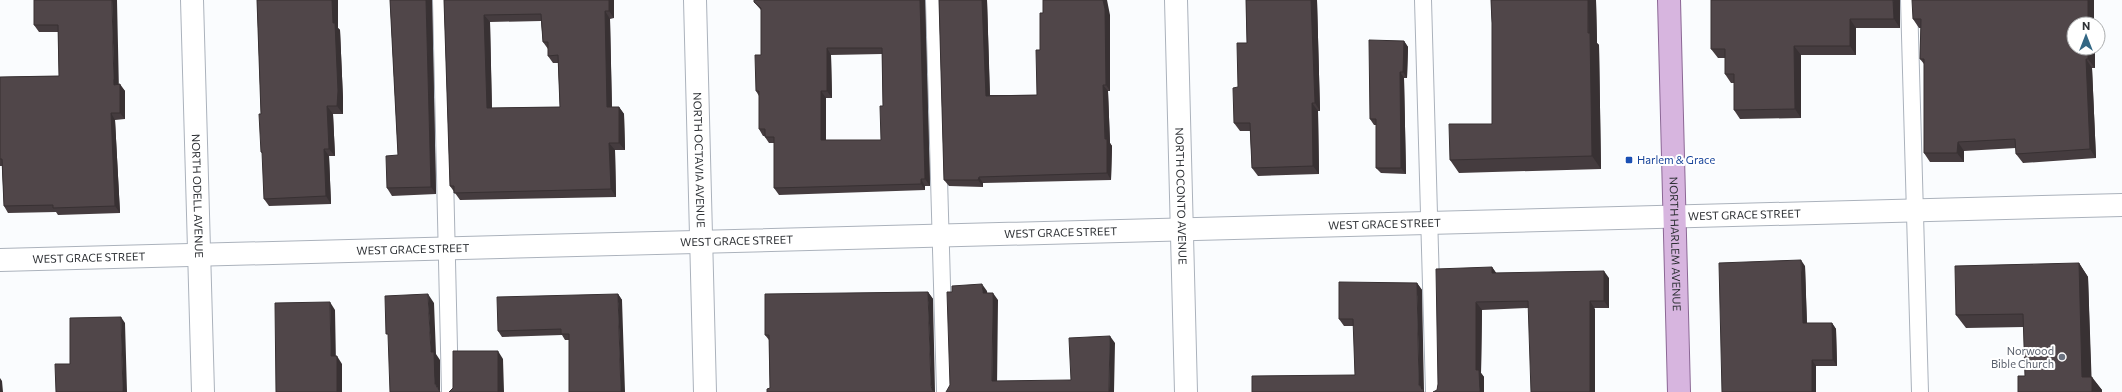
<svg xmlns="http://www.w3.org/2000/svg" width="2122" height="392" viewBox="0 0 2122 392" font-family="Commissioner,sans-serif">
	<rect width="100%" height="100%" fill="#fafcfe"/>
	<g fill="none" stroke-linecap="round" stroke-linejoin="round">
		<defs>
			<path id="service" d="M 441,0 L 450,392
				M 934,0 L 945,392
				M 1423,0 L 1434,392
				M 1909,0 L 1920,392"/>
			<g id="minor">
				<path id="s1" d="M 192,0 L 203,392"/>
				<path id="s2" d="M 695,0 L 705,392"/>
				<path id="s3" d="M 1176,0 L 1186,392"/>
				<path id="s4" d="M 0,260 L 2122,205"/>
			</g>
			<g id="primary">
				<path id="s5" d="M 1669,0 L 1679,392"/>
			</g>
		</defs>
		<use href="#service" stroke="#abb2bc" stroke-width="18"/>
		<use href="#minor" stroke="#abb2bc" stroke-width="24"/>
		<use href="#primary" stroke="#8b6795" stroke-width="24"/>
		<use href="#service" stroke="#fff" stroke-width="16"/>
		<use href="#minor" stroke="#fff" stroke-width="22"/>
		<use href="#primary" stroke="#d7b5df" stroke-width="22"/>
	</g>
	<path fill="#453c3f" fill-rule="evenodd" d="M 34,0 L 125,91 L 125,119 L 115,120 L 120,213 L 58,215 L 56,212 L 8,213 L 4,206 L 2,166 L 0,166 L 0,77 L 59,76 L 58,32 L 39,32 L 34,25 Z
		M 257,0 L 338,0 L 338,28 L 340,30 L 343,99 L 343,114 L 333,114 L 335,156 L 329,156 L 331,204 L 269,206 L 264,199 L 263,154 L 261,152 L 261,114 Z
		M 390,0 L 432,0 L 436,194 L 392,196 L 387,188 L 398,155 Z
		M 444,0 L 614,0 L 614,18 L 610,19 L 612,107 L 619,107 L 624,114 L 625,150 L 615,150 L 616,197 L 460,200 L 450,186 ZM 541,21 L 543,42 L 548,49 L 548,56 L 553,63 L 558,63 L 560,107 L 492,108 L 490,22 Z
		M 925,0 L 930,186 L 925,186 L 925,190 L 779,195 L 774,188 L 774,143 L 769,143 L 765,137 L 765,136 L 763,136 L 759,129 L 759,96 L 756,91 L 761,55 L 761,10 L 754,2 ZM 882,54 L 883,106 L 881,140 L 826,140 L 826,98 L 832,98 L 831,55 Z
		M 939,0 L 987,0 L 990,95 L 1037,95 L 1040,50 L 1110,15 L 1110,91 L 1108,91 L 1110,143 L 1112,146 L 1111,180 L 983,183 L 983,187 L 949,186 L 944,180 Z
		M 1246,0 L 1317,0 L 1320,111 L 1318,111 L 1319,174 L 1258,176 L 1252,168 L 1250,131 L 1240,131 L 1234,123 L 1238,87 L 1247,43 Z
		M 1491,0 L 1596,0 L 1597,43 L 1599,45 L 1601,169 L 1459,173 L 1450,160 L 1492,124 L 1492,23 Z
		M 1900,0 L 1900,28 L 1856,28 L 1856,55 L 1801,55 L 1801,118 L 1740,119 L 1734,110 L 1734,83 L 1731,83 L 1725,74 L 1725,58 L 1718,58 L 1711,49 Z
		M 2094,12 L 2094,24 L 2074,24 L 2074,48 L 2095,48 L 2095,68 L 2092,68 L 2096,158 L 2023,163 L 2016,154 L 2016,148 L 1964,151 L 1964,162 L 1930,162 L 1924,153 L 1924,64 L 1920,59 L 1921,28 L 1919,28 L 1913,19 Z
		M 1404,41 L 1408,47 L 1407,78 L 1404,78 L 1406,174 L 1381,173 L 1376,168 L 1376,125 L 1374,125 L 1370,119 Z
		M 2079,263 L 2088,277 L 2091,377 L 2102,390 L 2102,392 L 2025,376 L 2024,327 L 1966,328 L 1956,315 Z
		M 1805,266 L 1807,323 L 1832,323 L 1836,329 L 1837,366 L 1816,366 L 1722,392 Z
		M 1492,267 L 1496,273 L 1609,278 L 1609,308 L 1528,308 L 1482,310 L 1481,373 L 1484,377 L 1437,390 Z
		M 1417,283 L 1422,290 L 1355,375 L 1354,326 L 1344,326 L 1339,319 Z
		M 928,292 L 933,299 L 770,388 L 769,340 L 765,335 Z
		M 618,294 L 622,300 L 569,340 L 565,340 L 562,335 L 502,337 L 498,331 Z"/>
	<path fill="#383133" d="M 112,0 L 117,0 L 119,92 L 114,85 Z
		M 332,0 L 338,0 L 338,28 L 340,30 L 343,99 L 343,114 L 337,106 L 333,23 Z
		M 426,0 L 432,0 L 436,194 L 431,187 Z
		M 609,0 L 614,0 L 614,18 L 609,11 Z
		M 920,0 L 925,0 L 930,186 L 925,179 Z
		M 982,0 L 987,0 L 990,102 L 986,96 Z
		M 1103,0 L 1107,0 L 1110,15 L 1110,91 L 1106,85 Z
		M 1311,0 L 1317,0 L 1320,111 L 1315,103 Z
		M 1588,0 L 1596,0 L 1597,43 L 1599,45 L 1601,169 L 1592,156 Z
		M 1893,0 L 1900,0 L 1900,28 L 1894,19 Z
		M 2088,0 L 2094,0 L 2094,24 L 2088,24 Z
		M 605,11 L 610,19 L 612,114 L 607,107 Z
		M 484,15 L 490,22 L 492,116 L 487,108 Z
		M 1850,19 L 1856,28 L 1856,55 L 1850,46 Z
		M 1404,41 L 1408,47 L 1407,78 L 1403,72 Z
		M 1794,46 L 1801,55 L 1801,118 L 1795,109 Z
		M 827,48 L 831,55 L 832,98 L 827,91 Z
		M 2088,48 L 2095,48 L 2095,68 L 2088,59 Z
		M 2086,59 L 2092,68 L 2096,158 L 2090,149 Z
		M 1400,72 L 1404,78 L 1406,174 L 1401,168 Z
		M 120,84 L 125,91 L 125,119 L 120,113 Z
		M 1103,85 L 1108,91 L 1110,143 L 1112,146 L 1111,180 L 1107,173 Z
		M 821,91 L 826,98 L 826,147 L 821,140 Z
		M 1312,103 L 1318,111 L 1319,174 L 1313,166 Z
		M 327,106 L 333,114 L 335,156 L 329,149 Z
		M 619,107 L 624,114 L 625,150 L 619,143 Z
		M 111,113 L 115,120 L 120,213 L 115,206 Z
		M 1958,142 L 1964,151 L 1964,162 L 1957,153 Z
		M 609,143 L 615,150 L 616,197 L 611,189 Z
		M 324,149 L 329,156 L 331,204 L 326,196 Z
		M 979,177 L 983,183 L 983,187 L 978,180 Z
		M 921,179 L 925,186 L 925,190 L 921,184 Z
		M 1801,260 L 1805,266 L 1807,329 L 1803,323 Z
		M 2079,263 L 2088,277 L 2092,390 L 2082,377 Z
		M 1492,267 L 1497,274 L 1492,273 Z
		M 1604,271 L 1609,278 L 1609,308 L 1604,301 Z
		M 1417,283 L 1422,290 L 1424,392 L 1419,385 Z
		M 982,284 L 987,291 L 988,300 L 983,293 Z
		M 928,292 L 933,299 L 935,392 L 932,390 L 931,385 Z
		M 993,293 L 998,300 L 997,388 L 992,381 Z
		M 428,294 L 434,303 L 436,354 L 440,360 L 440,392 L 435,384 L 431,352 Z
		M 618,294 L 622,300 L 625,392 L 621,392 Z
		M 1590,301 L 1595,309 L 1595,392 L 1590,392 Z
		M 330,302 L 335,310 L 336,364 L 331,356 Z
		M 1476,302 L 1482,310 L 1481,373 L 1484,377 L 1484,392 L 1480,392 L 1476,370 Z
		M 121,317 L 125,323 L 127,392 L 123,392 Z
		M 1832,323 L 1836,329 L 1837,366 L 1833,360 Z
		M 1110,336 L 1115,343 L 1114,392 L 1109,392 Z
		M 498,351 L 503,359 L 504,392 L 498,392 Z
		M 337,356 L 342,364 L 342,392 L 337,392 Z
		M 1812,360 L 1816,366 L 1816,392 L 1812,392 Z
		M 2092,377 L 2102,390 L 2102,392 L 2092,392 Z
		M 0,378 L 2,381 L 3,392 L 0,392 Z"/>
	<path fill="#504649" stroke="#383133" fill-rule="evenodd" d="M 34,0 L 112,0 L 114,85 L 120,84 L 120,113 L 111,113 L 115,206 L 53,208 L 53,205 L 4,206 L 2,159 L 0,159 L 0,77 L 59,76 L 58,25 L 34,25 Z
		M 257,0 L 332,0 L 333,23 L 335,23 L 338,91 L 337,106 L 327,106 L 329,149 L 324,149 L 326,196 L 264,199 L 262,152 L 261,152 L 259,114 L 261,114 Z
		M 390,0 L 426,0 L 431,187 L 387,188 L 386,156 L 398,155 Z
		M 444,0 L 609,0 L 609,11 L 605,11 L 607,107 L 619,107 L 619,143 L 609,143 L 611,189 L 454,193 L 454,186 L 450,186 ZM 541,14 L 543,42 L 548,42 L 548,56 L 558,55 L 560,107 L 487,108 L 484,15 Z
		M 754,0 L 920,0 L 925,179 L 921,179 L 921,184 L 774,188 L 774,137 L 765,137 L 765,129 L 759,129 L 759,91 L 756,91 L 755,55 L 761,55 L 761,8 L 754,2 ZM 827,48 L 882,48 L 883,106 L 880,106 L 881,140 L 821,140 L 821,91 L 827,91 Z
		M 939,0 L 982,0 L 986,96 L 1037,95 L 1036,50 L 1040,50 L 1040,13 L 1043,13 L 1043,0 L 1103,0 L 1105,9 L 1106,85 L 1103,85 L 1105,139 L 1107,139 L 1107,173 L 979,177 L 978,180 L 944,180 Z
		M 1246,0 L 1311,0 L 1315,103 L 1312,103 L 1313,166 L 1252,168 L 1250,123 L 1234,123 L 1233,88 L 1238,87 L 1237,43 L 1247,43 Z
		M 1491,0 L 1588,0 L 1588,33 L 1590,33 L 1592,156 L 1450,160 L 1449,124 L 1492,124 L 1492,23 Z
		M 1711,0 L 1893,0 L 1894,19 L 1850,19 L 1850,46 L 1794,46 L 1795,109 L 1734,110 L 1734,74 L 1725,74 L 1725,49 L 1711,49 Z
		M 1912,0 L 2088,0 L 2088,24 L 2074,24 L 2074,48 L 2088,48 L 2088,59 L 2086,59 L 2090,149 L 2016,154 L 2015,139 L 1958,142 L 1957,153 L 1924,153 L 1924,59 L 1920,59 L 1921,19 L 1913,19 Z
		M 1369,40 L 1404,41 L 1403,72 L 1400,72 L 1401,168 L 1376,168 L 1376,119 L 1370,119 Z
		M 1801,260 L 1803,323 L 1832,323 L 1833,360 L 1812,360 L 1812,392 L 1722,392 L 1719,263 Z
		M 2079,263 L 2082,377 L 2092,377 L 2092,392 L 2018,392 L 2018,376 L 2025,376 L 2023,314 L 1956,315 L 1955,266 Z
		M 1492,267 L 1492,273 L 1604,271 L 1604,301 L 1590,301 L 1590,392 L 1531,392 L 1528,301 L 1476,302 L 1476,370 L 1479,370 L 1480,392 L 1433,392 L 1437,390 L 1438,384 L 1436,269 Z
		M 1339,282 L 1417,283 L 1419,385 L 1424,392 L 1252,392 L 1252,376 L 1355,375 L 1353,319 L 1339,319 Z
		M 982,284 L 983,293 L 993,293 L 992,381 L 1071,380 L 1069,338 L 1110,336 L 1109,392 L 946,392 L 950,385 L 947,292 L 952,292 L 952,286 Z
		M 928,292 L 931,385 L 932,390 L 935,392 L 767,392 L 767,389 L 770,388 L 769,335 L 765,335 L 765,294 Z
		M 428,294 L 431,352 L 434,352 L 435,384 L 440,392 L 390,392 L 388,334 L 386,334 L 385,296 Z
		M 618,294 L 621,392 L 569,392 L 569,334 L 561,334 L 561,329 L 498,331 L 497,297 Z
		M 330,302 L 331,356 L 337,356 L 337,392 L 276,392 L 275,303 Z
		M 121,317 L 123,392 L 56,392 L 55,364 L 70,364 L 70,318 Z
		M 453,351 L 498,351 L 498,392 L 449,392 L 453,388 Z"/>
	<rect fill="#1a4fb4" stroke="#fff" stroke-width="1.5" x="1625" y="156" width="8" height="8" rx="2"/>
	<circle fill="#6b7280" stroke="#fff" stroke-width="1.5" cx="2062" cy="357" r="4"/>
	<g text-anchor="middle" stroke-width="4" stroke-linejoin="round" paint-order="stroke">
		<g font-size="11" fill="#2e3135" stroke="#fff">
			<text dy="4" stroke="none"><textPath href="#s2" startOffset="160">NORTH OCTAVIA AVENUE</textPath></text>
			<text dy="4" stroke="none"><textPath href="#s1" startOffset="196">NORTH ODELL AVENUE</textPath></text>
			<text dy="4" stroke="none"><textPath href="#s3" startOffset="196">NORTH OCONTO AVENUE</textPath></text>
			<text dy="4" stroke="none"><textPath href="#s4" startOffset="1745">WEST GRACE STREET</textPath></text>
			<text dy="4" stroke="none"><textPath href="#s4" startOffset="1385">WEST GRACE STREET</textPath></text>
			<text dy="4" stroke="none"><textPath href="#s4" startOffset="1061">WEST GRACE STREET</textPath></text>
			<text dy="4" stroke="none"><textPath href="#s4" startOffset="737">WEST GRACE STREET</textPath></text>
			<text dy="4" stroke="none"><textPath href="#s5" startOffset="244">NORTH HARLEM AVENUE</textPath></text>
			<text dy="4" stroke="none"><textPath href="#s4" startOffset="413">WEST GRACE STREET</textPath></text>
			<text dy="4" stroke="none"><textPath href="#s4" startOffset="89">WEST GRACE STREET</textPath></text>
		</g>
		<g font-size="11" fill="#164399" stroke="#fff" text-anchor="start">
			<text x="1637" y="164">Harlem &amp; Grace</text>
		</g>
		<g font-size="11" fill="#5b616d" stroke="#fff" text-anchor="end">
			<text x="2054" y="355">Norwood<tspan x="2054" dy="13">Bible Church</tspan></text>
		</g>
	</g>
	<g transform="translate(2086 36)"><circle r="19" fill="#ffffff" stroke="#abadae"/>
	<path d="M0-3L7 15L0 10L-7 15Z" fill="#336784"/>
	<text y="-6" font-size="11" font-weight="bold" text-anchor="middle" fill="#2e3135">N</text>
	</g>
</svg>
